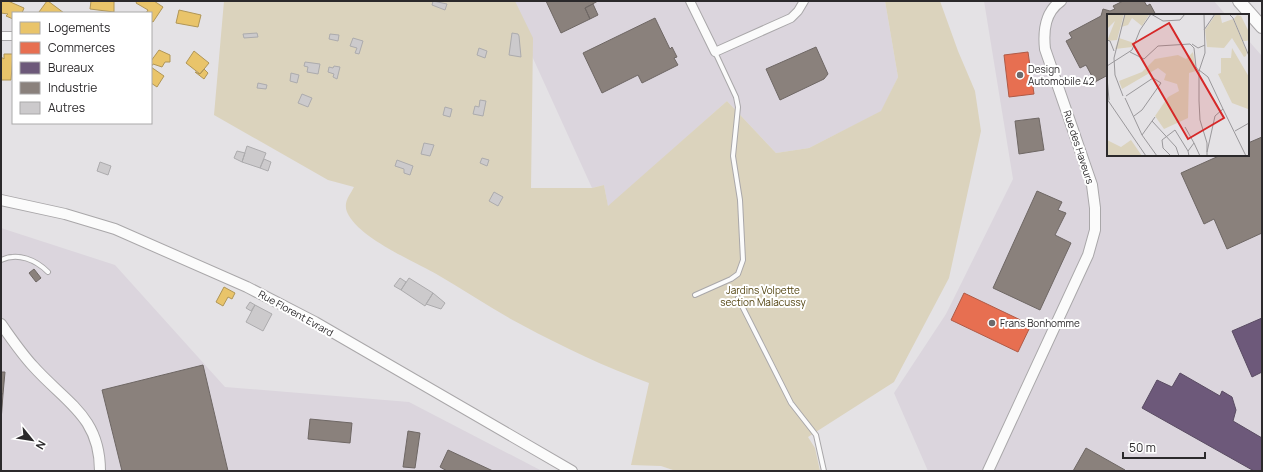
<svg xmlns="http://www.w3.org/2000/svg" width="1263" height="472" viewBox="0 0 1263 472" font-family="Manrope,sans-serif">
	<rect width="100%" height="100%" fill="#e4e2e5"/>
	<path fill="#dbd5dd" d="M 507,1 L 885,1 L 898,77 L 882,111 L 809,148 L 776,153 L 727,101 L 608,207 L 604,185 L 592,188 Z
		M 984,1 L 1214,1 L 1226,15 L 1108,15 L 1108,155 L 1248,155 L 1248,40 L 1262,56 L 1262,471 L 928,471 L 894,393 L 946,314 L 1013,179 Z
		M 1,228 L 115,265 L 225,387 L 409,402 L 542,471 L 1,471 Z"/>
	<path fill="#dbd3bd" d="M 224,1 L 515,1 L 533,38 L 531,188 L 592,188 L 604,185 L 608,206 L 727,101 L 776,153 L 809,148 L 881,111 L 898,77 L 885,1 L 940,1 L 958,51 L 975,91 L 981,131 L 949,278 L 894,382 L 808,437 L 815,448 L 820,471 L 676,471 L 661,466 L 631,465 L 649,383 C 605,367 563,347 522,325 C 493,310 466,291 438,275 C 414,261 358,238 347,212 C 343,202 350,195 354,187 L 328,180 L 214,115 Z"/>
	<path fill="#e9c46a" stroke="#b09657" d="M 1,1 L 8,1 L 24,8 L 22,13 L 13,13 L 13,19 L 6,16 L 8,14 L 1,13 Z
		M 47,1 L 48,1 L 64,13 L 41,13 L 39,12 Z
		M 91,1 L 114,1 L 114,12 L 90,9 Z
		M 137,1 L 154,1 L 163,7 L 153,22 L 151,21 L 151,13 L 146,13 L 148,10 L 136,3 Z
		M 179,10 L 201,15 L 198,27 L 176,23 Z
		M 159,50 L 170,55 L 170,62 L 165,62 L 162,67 L 153,64 L 151,67 L 151,61 Z
		M 194,51 L 209,63 L 200,74 L 186,63 Z
		M 4,54 L 13,54 L 11,80 L 1,80 L 1,57 L 4,59 Z
		M 151,67 L 164,76 L 157,87 L 151,83 Z
		M 204,69 L 208,73 L 204,79 L 195,72 L 200,74 Z
		M 224,287 L 235,293 L 232,299 L 228,297 L 223,306 L 216,302 Z"/>
	<path fill="#e76f51" stroke="#af5a46" d="M 1028,52 L 1034,94 L 1009,97 L 1004,55 Z
		M 964,293 L 1031,325 L 1018,352 L 951,320 Z"/>
	<path fill="#6d597a" stroke="#594b62" d="M 1262,318 L 1262,372 L 1252,377 L 1232,331 Z
		M 1180,373 L 1220,396 L 1222,391 L 1232,397 L 1236,410 L 1233,421 L 1262,438 L 1262,471 L 1254,471 L 1142,408 L 1157,380 L 1172,387 Z"/>
	<path fill="#8a817c" stroke="#6e6764" d="M 546,1 L 598,1 L 585,8 L 590,19 L 561,33 Z
		M 1123,1 L 1144,1 L 1147,6 L 1150,4 L 1156,15 L 1108,15 L 1108,75 L 1095,82 L 1086,65 L 1080,68 L 1066,41 L 1072,38 L 1069,33 L 1101,16 L 1103,9 L 1110,11 L 1115,9 L 1113,6 Z
		M 593,4 L 598,15 L 590,19 L 585,8 Z
		M 655,18 L 670,49 L 672,47 L 677,57 L 674,58 L 678,65 L 642,83 L 638,75 L 602,93 L 583,53 Z
		M 816,47 L 828,74 L 824,79 L 780,100 L 766,69 Z
		M 1039,118 L 1044,150 L 1019,154 L 1015,121 Z
		M 1262,137 L 1262,233 L 1227,249 L 1214,219 L 1204,224 L 1181,173 L 1221,155 L 1248,155 L 1248,143 Z
		M 1037,191 L 1062,202 L 1058,210 L 1066,213 L 1055,235 L 1071,243 L 1040,310 L 993,288 Z
		M 34,269 L 41,278 L 36,282 L 29,273 Z
		M 203,365 L 228,471 L 122,471 L 102,390 Z
		M 1,372 L 5,372 L 3,394 L 1,393 Z
		M 1,393 L 3,394 L 1,421 Z
		M 310,419 L 352,423 L 350,443 L 308,439 Z
		M 408,431 L 420,433 L 415,468 L 403,467 Z
		M 1086,448 L 1125,470 L 1124,471 L 1073,471 Z
		M 448,450 L 493,471 L 447,471 L 440,467 Z"/>
	<path fill="#cccacc" stroke="#acabad" d="M 433,1 L 447,4 L 445,10 L 432,5 Z
		M 257,33 L 258,37 L 244,38 L 243,34 Z
		M 512,33 L 518,34 L 519,36 L 521,57 L 509,55 Z
		M 330,34 L 339,35 L 338,41 L 329,39 Z
		M 353,38 L 363,41 L 359,54 L 355,53 L 357,48 L 350,46 Z
		M 479,48 L 487,51 L 485,58 L 477,55 Z
		M 305,62 L 320,64 L 318,74 L 307,72 L 308,67 L 304,66 Z
		M 334,66 L 340,67 L 337,79 L 333,77 L 334,74 L 328,72 L 329,67 L 333,68 Z
		M 291,73 L 299,75 L 297,83 L 290,81 Z
		M 258,83 L 267,85 L 266,89 L 257,88 Z
		M 302,94 L 312,98 L 308,107 L 298,103 Z
		M 480,100 L 486,101 L 483,116 L 473,114 L 475,106 L 479,107 Z
		M 445,107 L 452,109 L 450,117 L 443,115 Z
		M 424,143 L 434,145 L 430,156 L 421,154 Z
		M 247,146 L 266,153 L 260,168 L 242,162 Z
		M 237,151 L 245,153 L 242,162 L 234,158 Z
		M 482,158 L 489,160 L 487,166 L 480,163 Z
		M 264,159 L 271,162 L 268,171 L 260,168 Z
		M 397,160 L 413,166 L 410,175 L 404,173 L 404,169 L 395,166 Z
		M 100,162 L 111,166 L 108,175 L 97,171 Z
		M 494,192 L 503,197 L 498,206 L 489,201 Z
		M 400,278 L 406,282 L 401,290 L 394,286 Z
		M 409,278 L 433,293 L 425,306 L 401,290 Z
		M 433,293 L 445,303 L 441,309 L 426,304 Z
		M 250,302 L 255,305 L 251,311 L 246,308 Z
		M 255,305 L 272,314 L 263,331 L 246,322 Z"/>
	<g fill="none" stroke-linecap="round" stroke-linejoin="round">
		<defs>
			<path id="service" d="M 1,260 C 18,252 36,260 48,272
				M 695,295 L 731,279 L 738,274 L 743,260 L 740,200 L 733,156 L 738,107 L 736,97 L 715,52
				M 738,298 L 791,403 L 816,435 L 824,471"/>
			<path id="minor" d="M 690,1 L 715,52 L 791,18 L 798,11 L 804,1
				M 1,36 L 13,36"/>
			<path id="tertiary" d="M 1,200 L 65,214 L 115,229 L 247,287 L 315,322 L 572,471
				M 1,324 C 11,338 21,353 33,366 C 65,402 100,416 100,471
				M 988,471 L 1088,255 L 1095,230 L 1095,208 L 1092,185 L 1045,49 C 1043,30 1045,12 1061,1"/>
			<path id="secondary" d="M 1239,1 L 1262,27"/>
		</defs>
		<use href="#service" stroke="#a9a7a9" stroke-width="6"/>
		<use href="#minor" stroke="#a9a7a9" stroke-width="10"/>
		<use href="#tertiary" stroke="#a9a7a9" stroke-width="12"/>
		<use href="#secondary" stroke="#a9a7a9" stroke-width="14"/>
		<use href="#service" stroke="#fbfbfb" stroke-width="4"/>
		<use href="#minor" stroke="#fbfbfb" stroke-width="8"/>
		<use href="#tertiary" stroke="#fbfbfb" stroke-width="10"/>
		<use href="#secondary" stroke="#fbfbfb" stroke-width="12"/>
	</g>
	<g fill="#6c6a6c" stroke="#fff" stroke-width="1.5">
		<circle cx="1020" cy="75" r="4"/>
		<circle cx="992" cy="323" r="4"/>
	</g>
	<g text-anchor="middle" stroke-width="4" stroke-linejoin="round" paint-order="stroke">
		<g font-size="10" fill="#2b292b" stroke="#fff" text-anchor="start">
			<text x="1028" y="73">Design<tspan x="1028" dy="12">Automobile 42</tspan></text>
			<text x="1000" y="327">Frans Bonhomme</text>
		</g>
		<g font-size="10" fill="#2b292b" stroke="#fff">
			<text transform="translate(1079 147) rotate(72)" y="4">Rue des Haveurs</text>
			<text transform="translate(296 313) rotate(29)" y="4">Rue Florent Evrard</text>
		</g>
		<g font-size="10" fill="#52430f" stroke="#fff">
			<text x="763" y="294">Jardins Volpette<tspan x="763" dy="12">section Malacussy</tspan></text>
		</g>
	</g>
	<g transform="translate(1107 14)">
		<rect width="142" height="142" fill="#e4e2e5"/>
		<path d="M 0,0 L 17,0 L 10,26 L 0,27 L 8,7 L 0,15 ZM 18,0 L 41,0 L 42,1 L 35,12 L 25,4 L 21,11 L 14,13 ZM 109,0 L 113,0 L 115,9 L 126,5 L 140,38 L 139,42 L 137,43 L 125,24 L 117,34 L 100,33 L 98,16 ZM 130,1 L 134,2 L 142,18 L 142,26 L 139,27 L 136,27 L 127,5 ZM 12,24 L 27,29 L 25,33 L 8,35 ZM 125,34 L 142,63 L 141,95 L 125,89 L 111,60 L 114,59 L 114,44 L 124,44 ZM 86,38 L 89,57 L 82,59 L 81,104 L 57,115 L 48,102 L 61,83 L 72,77 L 70,70 L 57,66 L 59,60 L 51,54 L 15,75 L 12,67 L 35,58 L 48,45 L 71,41 L 79,45 ZM 0,126 L 14,133 L 24,126 L 35,142 L 0,142 Z" fill="#dbd3bd"/>
		<path fill="none" stroke="#9a989b" stroke-width="1" d="M 44,0 L 56,7 L 73,6 L 78,0M 97,0 L 98,39 L 92,57 L 92,87 L 93,106 L 100,129 L 100,142M 122,0 L 126,4 L 142,42M 97,16 L 108,0M 0,26 L 3,27 L 7,37M 85,30 L 91,34 L 98,31M 23,38 L 37,45 L 51,32 L 83,30 L 87,34 L 89,53 L 92,57M 7,44 L 8,61 L 16,82M 7,44 L 18,0M 0,52 L 25,36 L 33,16 L 44,0M 92,56 L 101,63 L 116,95M 0,63 L 2,86M 19,82 L 46,64 L 54,69 L 35,96 L 27,102M 18,84 L 35,121 L 50,142M 0,85 L 39,142M 116,95 L 139,142M 45,107 L 69,133 L 72,142M 78,113 L 87,129 L 81,137M 128,117 L 142,109M 35,121 L 48,103M 87,129 L 93,142M 100,138 L 108,102 L 116,95M 64,142 L 56,134 L 55,126 L 68,116 L 81,137 L 82,142"/>
		<path fill="#d62828" fill-opacity="0.15" stroke="#d62828" stroke-width="2" d="M 62,9 L 117,104 L 81,125 L 26,30 Z"/>
		<rect width="142" height="142" fill="none" stroke="#2b292b" stroke-width="2"/>
	</g>
	<rect width="1263" height="472" fill="none" stroke="#2b292b" stroke-width="4"/>
	<rect x="12" y="12" width="140" height="112" fill="#ffffff" stroke="#aaa9aa"/>
	<rect x="20" y="22" width="20" height="12" fill="#e9c46a" stroke="#aaa9aa"/>
	<text x="48" y="32" font-size="12" fill="#2b292b">Logements</text>
	<rect x="20" y="42" width="20" height="12" fill="#e76f51" stroke="#aaa9aa"/>
	<text x="48" y="52" font-size="12" fill="#2b292b">Commerces</text>
	<rect x="20" y="62" width="20" height="12" fill="#6d597a" stroke="#aaa9aa"/>
	<text x="48" y="72" font-size="12" fill="#2b292b">Bureaux</text>
	<rect x="20" y="82" width="20" height="12" fill="#8a817c" stroke="#aaa9aa"/>
	<text x="48" y="92" font-size="12" fill="#2b292b">Industrie</text>
	<rect x="20" y="102" width="20" height="12" fill="#cccacc" stroke="#aaa9aa"/>
	<text x="48" y="112" font-size="12" fill="#2b292b">Autres</text>
	<g transform="translate(32 440) rotate(120)" stroke="#ffffff" stroke-width="3" paint-order="stroke">
	<path d="M0-3L7 15L0 10L-7 15Z" fill="#2b292b"/>
	<text y="-6" font-size="11" font-weight="bold" text-anchor="middle" fill="#2b292b">N</text>
	</g>
	<path d="M1123 452v6h82v-6" fill="none" stroke="#2b292b" stroke-width="2"/>
	<text x="1129" y="452" font-size="12" fill="#2b292b" stroke="#ffffff" stroke-width="3" paint-order="stroke">50 m</text>
</svg>
